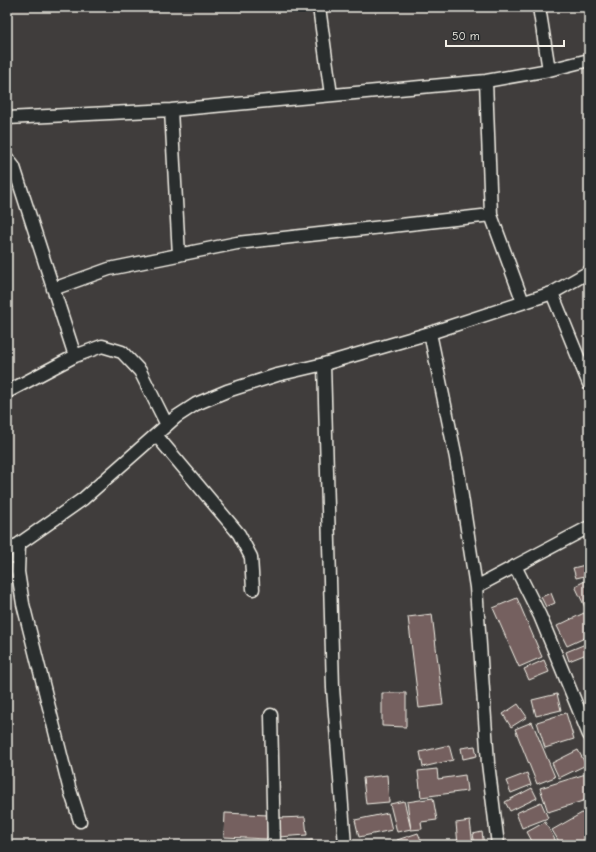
<svg xmlns="http://www.w3.org/2000/svg" width="596" height="852" viewBox="0 0 596 852" font-family="'Comic Neue',sans-serif">
	<rect width="100%" height="100%" fill="#403d3c"/>
	<filter id="ink" filterUnits="userSpaceOnUse"><feTurbulence type="fractalNoise" baseFrequency=".025" numOctaves="2"/><feDisplacementMap in="SourceGraphic" scale="8" xChannelSelector="R" yChannelSelector="G"/><feConvolveMatrix kernelMatrix="1 2 1 2 8 2 1 2 1" color-interpolation-filters="sRGB"/></filter>
	<g filter="url(#ink)">
		<path fill="#74615e" stroke="#f4f1e8" d="M 589,564 L 589,575 L 576,578 L 573,568 Z
			M 589,579 L 589,605 L 585,607 L 575,586 Z
			M 551,593 L 555,603 L 546,607 L 541,597 Z
			M 517,598 L 542,657 L 519,667 L 493,608 Z
			M 584,613 L 589,623 L 589,636 L 567,646 L 557,626 Z
			M 432,614 L 443,705 L 419,708 L 408,617 Z
			M 588,643 L 589,653 L 569,661 L 566,652 Z
			M 544,660 L 549,672 L 529,680 L 524,669 Z
			M 382,693 L 406,693 L 406,727 L 382,726 Z
			M 557,694 L 561,710 L 536,716 L 532,700 Z
			M 518,704 L 527,717 L 511,727 L 503,714 Z
			M 566,713 L 574,739 L 545,748 L 537,722 Z
			M 532,722 L 555,777 L 537,784 L 515,729 Z
			M 449,745 L 453,760 L 423,767 L 420,752 Z
			M 475,746 L 477,756 L 463,759 L 461,748 Z
			M 578,750 L 586,765 L 559,778 L 552,763 Z
			M 437,769 L 438,779 L 465,775 L 467,791 L 421,797 L 418,771 Z
			M 527,773 L 531,785 L 511,793 L 506,781 Z
			M 589,773 L 589,783 L 588,783 L 589,799 L 548,812 L 540,788 Z
			M 387,775 L 389,802 L 366,804 L 363,778 Z
			M 532,788 L 537,798 L 510,811 L 505,802 Z
			M 433,798 L 437,820 L 421,822 L 422,829 L 411,830 L 407,802 Z
			M 404,801 L 411,829 L 397,832 L 390,804 Z
			M 541,802 L 548,818 L 522,828 L 516,813 Z
			M 589,809 L 589,838 L 577,845 L 561,845 L 552,830 Z
			M 225,813 L 268,815 L 267,839 L 224,837 Z
			M 388,813 L 392,830 L 359,837 L 355,820 Z
			M 305,817 L 307,835 L 278,837 L 277,818 Z
			M 470,821 L 473,845 L 458,845 L 456,823 Z
			M 545,822 L 558,845 L 534,845 L 527,832 Z
			M 482,832 L 484,845 L 475,845 L 473,834 Z
			M 418,833 L 423,845 L 399,845 L 397,840 Z
			M 312,840 L 313,845 L 285,845 Z
			M 340,840 L 341,845 L 321,845 L 321,844 Z
			M 363,843 L 376,844 L 376,845 L 363,845 Z"/>
		<g fill="none" stroke-linecap="round" stroke-linejoin="round">
			<defs>
				<path id="street" d="M 319,7 L 331,95
					M 539,7 L 549,70
					M 486,81 L 491,215 L 523,302
					M 171,110 L 179,255
					M 7,118 L 171,110 L 486,81 L 549,70 L 589,60
					M 7,158 L 14,167 L 75,356
					M 53,289 L 109,269 L 237,243 L 491,215
					M 552,293 L 589,384
					M 430,333 L 456,458 L 476,587 L 488,763 L 498,845
					M 324,364 L 333,688 L 345,845
					M 7,392 L 75,356 L 102,346 L 122,352 L 140,371 L 167,425
					M 156,435 L 239,534 L 251,557 L 253,589
					M 19,544 L 18,572 L 23,604 L 69,787 L 80,821
					M 7,550 L 19,544 L 83,499 L 176,417 L 196,404 L 227,391 L 277,375 L 324,364 L 430,333 L 552,293 L 589,272
					M 515,566 L 540,616 L 589,735
					M 476,587 L 589,527
					M 271,715 L 274,845"/>
			</defs>
			<use href="#street" stroke="#f4f1e8" stroke-width="15"/>
			<use href="#street" stroke="#2a2d2e" stroke-width="12"/>
		</g>
	</g>
	<rect width="596" height="852" fill="none" stroke="#2a2d2e" stroke-width="24"/>
	<rect x="12" y="12" width="572" height="828" fill="none" stroke="#f4f1e8" stroke-width="1.5" filter="url(#ink)"/>
	<path d="M446 40v6h118v-6" fill="none" stroke="#f4f1e8" stroke-width="2"/>
	<text x="452" y="40" font-size="12" fill="#f4f1e8" stroke="#2a2d2e" stroke-width="3" paint-order="stroke">50 m</text>
</svg>
